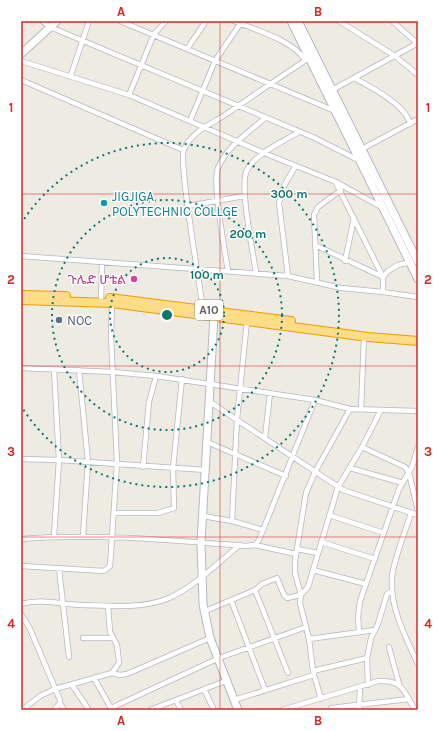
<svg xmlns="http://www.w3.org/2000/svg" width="439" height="731" viewBox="0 0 439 731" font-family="Karla,'Noto Sans Ethiopic',sans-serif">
	<rect width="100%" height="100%" fill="#eeebe2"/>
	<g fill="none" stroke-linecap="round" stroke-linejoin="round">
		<defs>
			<path id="street" d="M 42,21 L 50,27 L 315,138 L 360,161
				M 120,21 L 335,111
				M 234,21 C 255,30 293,40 305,60
				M 339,21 L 395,56 L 418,75
				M 392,21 L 417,43
				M 187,49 L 206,21
				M 21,61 L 129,95 L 264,153 L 336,182 L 383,208
				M 71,75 L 89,21
				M 354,78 C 371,87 406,105 410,124
				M 21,80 L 183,150
				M 332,90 L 418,43
				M 129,95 L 154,34 L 166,21
				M 190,121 L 215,61 L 242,21
				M 362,149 L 418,119
				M 336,183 L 383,277
				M 188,206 L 244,196
				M 315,245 L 383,277
				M 21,256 L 288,276 L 341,288 L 383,292 L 383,277 L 388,271 L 398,265 L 411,262
				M 345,261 L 354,218
				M 228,271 C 225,251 212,184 218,168 C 227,146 248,133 265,118
				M 256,273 C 253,251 239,186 247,170 C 255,154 284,141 299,132
				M 288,276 L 279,203 L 284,186 L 295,167
				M 317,282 L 314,215 L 318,207 L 341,190
				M 383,292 L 418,297
				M 101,303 L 102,262
				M 203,309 C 200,286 178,160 184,149 C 193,130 212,124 228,113 C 255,94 282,76 309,58
				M 21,368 L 113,372 L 156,376 L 315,400 L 350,409 L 418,411
				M 79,370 L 88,462 L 83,536
				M 210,402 L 343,490 L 418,515
				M 361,409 L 364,337
				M 265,438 L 270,393
				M 207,442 L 286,476
				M 362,447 L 405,467 L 409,473 L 418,511
				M 21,459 L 59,460 L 206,470
				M 143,467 L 149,402 L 156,376
				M 350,468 L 403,483
				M 114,513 L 158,513 L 174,508 L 173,468 L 182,379
				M 411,513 C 406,530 392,563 392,579 C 390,608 406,638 418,664
				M 329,515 L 384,533
				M 203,516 L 232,521 L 237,419 L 247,321
				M 232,521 L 263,530
				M 54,536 L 59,460 L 54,370
				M 21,539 C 96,533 170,540 245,546 L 255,545 L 259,540 L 315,400
				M 321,542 L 375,559
				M 255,545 L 296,554
				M 297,549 L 318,553
				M 21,566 L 104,571 L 110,566 L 117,463 L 111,336 L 112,302
				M 59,569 L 69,657
				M 313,570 L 366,584
				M 255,590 L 288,673
				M 231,600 L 265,690
				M 21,604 C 43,598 62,605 84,605 C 110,606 144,609 169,598 C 196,586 217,563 240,545
				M 203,612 L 255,590 L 262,584 L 277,578 L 284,595 L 287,598 L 301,595 L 295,573 L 295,561 L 306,493 L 315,472 L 350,409
				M 21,614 L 30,629 L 60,700 L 60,703 L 54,710
				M 359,632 L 358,617 L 360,601 L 399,489 L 412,467 L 418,447
				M 83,638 L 113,638
				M 309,639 L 375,630
				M 389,647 L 399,684
				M 313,671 L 367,658
				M 112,673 L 120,675 L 127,674 L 210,638
				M 94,678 L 112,710
				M 72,685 L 89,710
				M 368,685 L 367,658 L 371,638 L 378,624 L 387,594 L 392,591
				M 204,689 L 214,710
				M 321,699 L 313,671 L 309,639 L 300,603 L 301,595 L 308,587 L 338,487 L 362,447 L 381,410
				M 176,700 L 181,710
				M 234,700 L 314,675
				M 60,703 L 64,710
				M 111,708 L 219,658 L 306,627
				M 331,708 L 409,699
				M 22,710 L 40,696 L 55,689 L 112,673 L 119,663 L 117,645 L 110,632 L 108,606
				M 150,710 L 228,680
				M 282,710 L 378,681 C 403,680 403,690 415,710
				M 359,710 L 360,687"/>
			<path id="secondary" d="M 291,21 L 418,279
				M 298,21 L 418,262
				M 21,54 L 57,21
				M 214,316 L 201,543 L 203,604 L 210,638 L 238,710"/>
			<path id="highway" d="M 21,295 L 66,296
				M 110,298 L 291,321
				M 21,300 L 112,303 L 368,337 L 418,341"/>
		</defs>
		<use href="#street" stroke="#b5b8bd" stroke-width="6"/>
		<use href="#secondary" stroke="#b5b9bf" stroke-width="9"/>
		<use href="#highway" stroke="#ef9b00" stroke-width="10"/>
		<use href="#street" stroke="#fff" stroke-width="4.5"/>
		<use href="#secondary" stroke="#fff" stroke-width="7"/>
		<use href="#highway" stroke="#ffdc87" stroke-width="8"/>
	</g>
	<path fill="none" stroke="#d62828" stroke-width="1" stroke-opacity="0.55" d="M 220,21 L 220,710M 21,194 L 418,194M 21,366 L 418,366M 21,537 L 418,537"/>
	<g fill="none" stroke="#0f766e" stroke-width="2" stroke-dasharray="2 4">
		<circle cx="167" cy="315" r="57"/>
		<circle cx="167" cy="315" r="115"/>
		<path d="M21 224A172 172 0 1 1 21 406"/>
	</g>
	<circle fill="#0f9aa8" stroke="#fff" stroke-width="1.5" cx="104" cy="203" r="4"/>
	<circle fill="#d1479c" stroke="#fff" stroke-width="1.5" cx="134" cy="279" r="4"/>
	<circle fill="#5c6f8a" stroke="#fff" stroke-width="1.5" cx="59" cy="320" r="4"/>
	<g text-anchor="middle" stroke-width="3" stroke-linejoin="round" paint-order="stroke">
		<rect fill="#fff" stroke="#8c8f92" stroke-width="1" x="195" y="300" width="28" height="20" rx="3"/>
		<g font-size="12" font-weight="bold" fill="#5a5f63">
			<text x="209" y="314">A10</text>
		</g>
		<g font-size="13" fill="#0d838f" stroke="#fff" text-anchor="start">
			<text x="112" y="201">JIGJIGA<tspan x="112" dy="15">POLYTECHNIC COLLGE</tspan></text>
		</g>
		<g font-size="13" fill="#b23c85" stroke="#fff" text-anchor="end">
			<text x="126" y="284">ጉሌድ ሆቴል</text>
		</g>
		<g font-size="13" fill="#4e5e75" stroke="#fff" text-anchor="start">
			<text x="67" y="325">NOC</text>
		</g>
	</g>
	<circle cx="167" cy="315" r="6" fill="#0f766e" stroke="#fff" stroke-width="2"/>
	<g font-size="12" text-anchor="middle" font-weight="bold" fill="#0f766e" stroke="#fff" stroke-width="3" stroke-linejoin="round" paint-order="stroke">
		<text x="289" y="198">300 m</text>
		<text x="248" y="238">200 m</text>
		<text x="207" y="279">100 m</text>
	</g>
	<rect width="439" height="731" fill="none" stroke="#ffffff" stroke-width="44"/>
	<rect x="22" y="22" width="395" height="687" fill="none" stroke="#d62828" stroke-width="1.5"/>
	<g font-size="13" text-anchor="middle" font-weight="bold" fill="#d62828">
		<text x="121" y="16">A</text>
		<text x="318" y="16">B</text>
		<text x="11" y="112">1</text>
		<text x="428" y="112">1</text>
		<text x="11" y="284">2</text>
		<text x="428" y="284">2</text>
		<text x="11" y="456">3</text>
		<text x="428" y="456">3</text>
		<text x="11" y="628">4</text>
		<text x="428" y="628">4</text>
		<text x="121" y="725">A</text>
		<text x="318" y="725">B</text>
	</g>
</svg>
